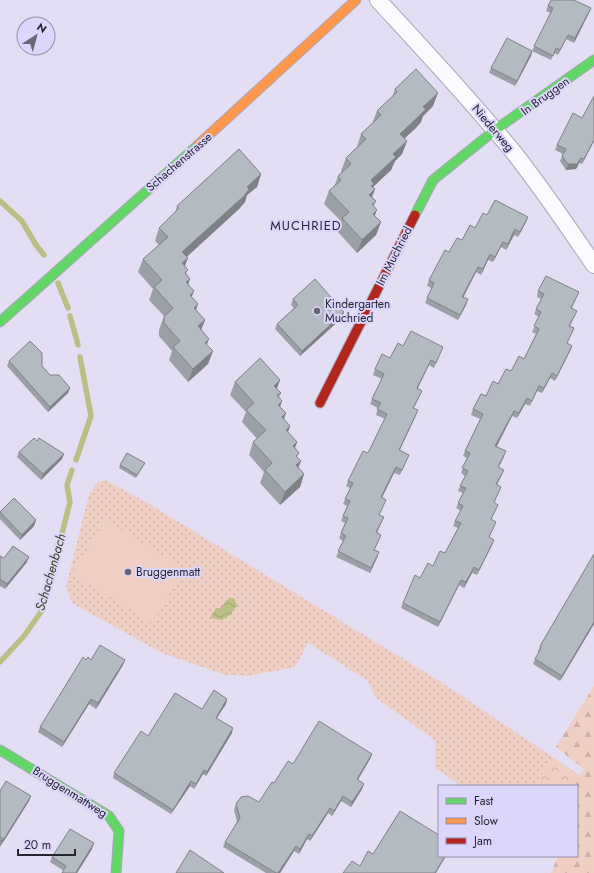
<svg xmlns="http://www.w3.org/2000/svg" width="594" height="873" viewBox="0 0 594 873" font-family="Jost,sans-serif">
	<defs>
		<pattern id="grass-dots" width="8" height="8" patternUnits="userSpaceOnUse"><rect width="8" height="8" fill="#efcec4"/><path d="M2 2h.1M6 6h.1" fill="none" stroke="#cdb1a9" stroke-width="1.8" stroke-linecap="round"/></pattern>
		<pattern id="forest-firs" width="22" height="20" patternUnits="userSpaceOnUse"><rect width="22" height="20" fill="#efcec4"/><path d="M5 1l3.5 6h-7zM16 11l3.5 6h-7z" fill="#cdb1a9"/></pattern>
		<pattern id="park-crowns" width="20" height="18" patternUnits="userSpaceOnUse"><rect width="20" height="18" fill="#efcec4"/><path d="M2 6a3 3 0 1 1 6 0M12 15a3 3 0 1 1 6 0" fill="none" stroke="#cdb1a9"/></pattern>
		<pattern id="water-waves" width="16" height="10" patternUnits="userSpaceOnUse"><rect width="16" height="10" fill="#babf85"/><path d="M0 5q4-4 8 0t8 0" fill="none" stroke="#a0a473"/></pattern>
	</defs>
	<rect width="100%" height="100%" fill="#e3def4"/>
	<path fill="url(#grass-dots)" d="M 106,480 L 154,507 L 441,682 L 554,758 L 533,786 L 462,786 L 435,768 L 435,740 L 376,698 L 367,680 L 308,643 L 295,667 L 248,676 L 226,675 L 162,653 L 72,603 L 66,587 L 89,494 L 97,483 Z"/>
	<path fill="url(#forest-firs)" d="M 594,686 L 594,873 L 551,873 L 558,856 L 577,856 L 577,786 L 573,786 L 584,769 L 556,747 Z"/>
	<path fill="url(#park-crowns)" d="M 554,758 L 581,776 L 573,786 L 533,786 Z"/>
	<path fill="#efcec4" d="M 105,520 L 185,569 L 152,623 L 72,574 Z"/>
	<path fill="url(#water-waves)" d="M 229,598 L 234,598 L 237,606 L 233,610 L 232,614 L 222,620 L 210,618 L 216,608 L 220,608 Z"/>
	<g fill="none" stroke-linecap="round" stroke-linejoin="round">
		<path stroke="#babf85" stroke-width="5.5" d="M 0,201 L 22,221 L 36,245 L 44,255
			M 58,283 L 68,308
			M 70,316 L 78,345
			M 76,460 L 91,416 L 80,357
			M 0,662 L 24,636 L 43,609 L 45,592 L 53,569 L 70,502 L 67,485 L 72,470"/>
		<defs>
			<path id="street" d="M 378,0 C 425,51 472,101 515,154 C 543,190 569,228 594,265"/>
			<path id="fast" d="M 415,215 L 433,180 L 495,130 L 594,60
				M 0,322 L 198,145
				M 0,750 L 109,816 L 119,831 L 116,873"/>
			<path id="slow" d="M 198,145 L 356,0"/>
			<path id="jam" d="M 320,403 L 415,215"/>
		</defs>
		<use href="#street" stroke="#aaa7b7" stroke-width="18"/>
		<use href="#fast" stroke="#aaa7b7" stroke-width="11"/>
		<use href="#slow" stroke="#aaa7b7" stroke-width="11"/>
		<use href="#jam" stroke="#aaa7b7" stroke-width="11"/>
		<use href="#street" stroke="#fbfafd" stroke-width="16"/>
		<use href="#fast" stroke="#63d668" stroke-width="9"/>
		<use href="#slow" stroke="#ff974d" stroke-width="9"/>
		<use href="#jam" stroke="#b3261e" stroke-width="9"/>
	</g>
	<path fill="#9ba0a6" d="M 548,6 L 589,13 L 574,43 L 566,39 L 558,55 L 554,53 L 551,60 L 532,51 L 531,56 L 515,86 L 489,73 L 491,68 L 532,51 L 551,13 L 546,11 Z
		M 395,89 L 433,106 L 423,116 L 421,122 L 404,139 L 407,141 L 402,154 L 395,161 L 391,170 L 373,187 L 375,189 L 372,197 L 376,201 L 374,206 L 375,216 L 381,222 L 376,235 L 357,253 L 337,231 L 341,221 L 324,204 L 329,191 L 334,187 L 338,176 L 342,172 L 341,171 L 346,158 L 357,147 L 361,134 L 372,124 L 377,111 L 392,97 Z
		M 594,141 L 582,164 L 579,163 L 576,169 L 566,170 L 560,161 L 563,154 L 555,150 L 557,145 Z
		M 261,174 L 257,187 L 247,195 L 245,202 L 239,209 L 187,256 L 185,266 L 187,275 L 190,279 L 188,284 L 196,310 L 205,320 L 201,330 L 207,345 L 213,351 L 208,364 L 188,382 L 169,360 L 172,351 L 159,336 L 159,330 L 164,316 L 149,300 L 153,289 L 138,272 L 143,259 L 159,245 L 155,241 L 159,228 L 175,213 L 177,206 Z
		M 487,215 L 526,222 L 518,237 L 514,235 L 506,250 L 501,247 L 493,262 L 488,260 L 481,275 L 476,272 L 463,297 L 466,305 L 458,320 L 425,303 L 432,288 L 427,286 L 429,280 L 449,252 Z
		M 538,291 L 579,292 L 572,308 L 577,311 L 570,326 L 574,328 L 567,343 L 572,346 L 570,351 L 555,381 L 550,378 L 542,393 L 537,391 L 530,406 L 525,404 L 517,418 L 512,416 L 496,447 L 504,457 L 499,467 L 502,475 L 497,485 L 499,492 L 494,503 L 498,505 L 491,520 L 496,522 L 489,538 L 492,545 L 477,575 L 472,573 L 464,588 L 459,585 L 438,627 L 401,608 L 403,603 L 420,578 L 445,553 L 458,528 L 453,526 L 455,521 L 461,511 L 456,508 L 463,493 L 458,491 L 465,476 L 461,473 L 467,458 L 463,456 L 465,451 L 480,419 L 471,415 L 473,409 L 524,359 L 536,334 L 532,332 L 539,317 L 534,314 L 541,299 L 537,297 Z
		M 293,299 L 343,317 L 300,356 L 275,329 L 277,324 L 294,308 L 291,305 Z
		M 403,346 L 443,347 L 434,368 L 429,365 L 417,388 L 422,391 L 414,408 L 416,415 L 400,450 L 409,455 L 400,475 L 394,473 L 382,498 L 386,500 L 379,515 L 384,517 L 377,533 L 379,540 L 374,550 L 379,552 L 370,573 L 336,557 L 343,541 L 339,538 L 345,523 L 341,521 L 347,506 L 343,504 L 350,488 L 346,486 L 348,481 L 368,453 L 385,419 L 376,415 L 378,408 L 370,404 L 382,379 L 373,375 L 375,369 L 390,358 Z
		M 9,361 L 42,366 L 50,375 L 70,388 L 68,393 L 48,412 L 7,366 Z
		M 280,380 L 277,389 L 281,393 L 279,397 L 280,407 L 286,413 L 284,419 L 290,426 L 288,433 L 297,442 L 295,448 L 299,453 L 297,457 L 298,468 L 304,474 L 300,487 L 280,505 L 260,483 L 264,472 L 249,455 L 253,442 L 257,439 L 242,422 L 246,412 L 230,395 L 235,382 Z
		M 19,452 L 62,459 L 41,480 L 17,457 Z
		M 145,463 L 136,478 L 119,468 L 120,465 Z
		M 0,512 L 36,520 L 34,526 L 20,540 L 0,519 Z
		M 594,554 L 594,624 L 560,681 L 533,664 L 535,659 L 539,652 L 538,652 L 540,646 Z
		M 0,556 L 4,558 L 27,562 L 5,589 L 0,586 Z
		M 86,660 L 91,660 L 123,665 L 96,709 L 89,704 L 62,747 L 38,732 L 40,727 Z
		M 227,699 L 226,704 L 217,718 L 232,733 L 206,776 L 203,774 L 194,789 L 190,786 L 171,814 L 113,778 L 114,773 L 148,736 L 202,709 Z
		M 372,754 L 370,759 L 358,780 L 364,784 L 362,789 L 351,807 L 341,801 L 332,816 L 328,813 L 310,841 L 307,839 L 299,854 L 294,851 L 280,873 L 266,873 L 223,847 L 225,842 L 237,822 L 234,810 L 236,804 L 259,802 L 274,783 L 293,764 Z
		M 0,791 L 31,796 L 29,801 L 0,847 Z
		M 92,849 L 77,873 L 64,871 L 50,862 L 52,857 Z"/>
	<path fill="#7e8287" d="M 591,8 L 589,13 L 574,43 L 575,38 Z
		M 568,35 L 558,55 L 560,50 Z
		M 532,51 L 531,56 L 515,86 L 517,81 Z
		M 438,93 L 433,106 L 423,116 L 421,122 L 416,128 L 395,147 L 400,134 L 423,107 Z
		M 594,140 L 594,141 L 582,164 L 584,159 Z
		M 407,141 L 402,154 L 395,161 L 391,170 L 372,188 L 375,189 L 370,202 L 364,208 L 371,180 L 393,154 Z
		M 581,158 L 579,163 L 576,169 L 566,170 L 568,164 Z
		M 261,174 L 257,187 L 247,195 L 245,202 L 239,209 L 178,265 L 182,252 L 247,187 Z
		M 377,210 L 372,223 L 373,214 Z
		M 528,217 L 526,222 L 518,237 L 520,232 Z
		M 381,222 L 376,235 L 357,253 L 362,240 Z
		M 515,229 L 514,235 L 506,250 L 508,244 Z
		M 503,242 L 501,247 L 493,262 L 495,257 Z
		M 490,254 L 488,260 L 481,275 L 483,269 Z
		M 188,258 L 183,271 L 182,263 Z
		M 478,267 L 476,272 L 461,302 L 462,297 Z
		M 190,279 L 186,291 L 186,282 Z
		M 194,291 L 189,304 L 190,295 Z
		M 468,299 L 466,305 L 458,320 L 460,315 Z
		M 198,304 L 194,317 L 194,308 Z
		M 344,312 L 343,317 L 300,356 L 302,351 Z
		M 205,320 L 200,333 L 198,326 Z
		M 209,339 L 204,352 L 205,343 Z
		M 572,346 L 570,351 L 555,381 L 557,376 Z
		M 213,351 L 208,364 L 188,382 L 193,369 Z
		M 431,360 L 429,365 L 415,394 L 417,388 Z
		M 552,373 L 550,378 L 542,393 L 544,388 Z
		M 280,380 L 275,393 L 274,386 Z
		M 70,388 L 68,393 L 48,412 L 50,407 Z
		M 527,398 L 525,404 L 517,418 L 519,413 Z
		M 282,401 L 278,414 L 278,405 Z
		M 418,410 L 416,415 L 397,455 L 399,450 Z
		M 514,411 L 512,416 L 494,452 L 495,446 Z
		M 286,413 L 281,426 L 282,417 Z
		M 290,426 L 285,439 L 286,430 Z
		M 297,442 L 292,455 L 293,446 Z
		M 64,454 L 62,459 L 41,480 L 43,474 Z
		M 301,461 L 296,474 L 296,465 Z
		M 396,467 L 394,473 L 379,503 L 381,497 Z
		M 304,474 L 300,487 L 280,505 L 285,492 Z
		M 36,520 L 34,526 L 20,540 L 22,535 Z
		M 494,540 L 492,545 L 477,575 L 479,570 Z
		M 379,552 L 377,558 L 370,573 L 371,568 Z
		M 29,557 L 27,562 L 5,589 L 7,584 Z
		M 474,567 L 472,573 L 464,588 L 466,582 Z
		M 461,580 L 459,585 L 438,627 L 440,622 Z
		M 594,622 L 594,624 L 560,681 L 562,676 Z
		M 125,660 L 123,665 L 96,709 L 98,703 Z
		M 91,699 L 89,704 L 62,747 L 64,742 Z
		M 227,699 L 226,704 L 214,722 L 216,718 Z
		M 233,728 L 232,733 L 206,776 L 207,772 Z
		M 372,754 L 370,759 L 355,784 L 357,779 Z
		M 204,770 L 203,774 L 194,789 L 196,784 Z
		M 191,781 L 190,786 L 171,814 L 173,810 Z
		M 364,784 L 362,789 L 351,807 L 352,802 Z
		M 31,796 L 29,801 L 2,844 L 4,839 Z
		M 343,796 L 341,801 L 332,816 L 334,811 Z
		M 330,808 L 328,813 L 310,841 L 312,836 Z
		M 309,834 L 307,839 L 299,854 L 300,849 Z
		M 94,843 L 92,849 L 77,873 L 76,873 Z
		M 296,846 L 294,851 L 280,873 L 278,873 Z
		M 445,856 L 446,856 L 436,873 L 435,873 Z"/>
	<path fill="#b4bac1" stroke="#7e8287" d="M 551,0 L 574,0 L 591,8 L 575,38 L 568,35 L 560,50 L 556,48 L 553,56 L 534,46 L 553,8 L 548,6 Z
		M 507,38 L 532,51 L 517,81 L 491,68 Z
		M 416,69 L 438,93 L 423,107 L 426,109 L 420,115 L 400,134 L 407,141 L 393,154 L 396,157 L 371,180 L 374,184 L 371,186 L 375,189 L 369,195 L 376,201 L 372,204 L 377,210 L 373,214 L 381,222 L 362,240 L 342,218 L 349,212 L 329,191 L 341,180 L 338,176 L 351,164 L 346,158 L 366,139 L 361,134 L 381,115 L 377,111 L 397,92 L 395,89 Z
		M 594,96 L 594,140 L 584,159 L 581,158 L 577,164 L 568,164 L 562,156 L 566,149 L 557,145 L 573,113 L 582,118 Z
		M 239,149 L 261,174 L 247,187 L 249,189 L 244,196 L 182,252 L 188,258 L 182,263 L 188,270 L 185,273 L 190,279 L 186,282 L 194,291 L 190,295 L 198,304 L 194,308 L 205,320 L 198,326 L 209,339 L 205,343 L 213,351 L 193,369 L 173,347 L 180,341 L 164,323 L 164,317 L 173,308 L 154,287 L 162,280 L 143,259 L 168,237 L 159,228 L 179,208 L 177,206 Z
		M 495,200 L 528,217 L 520,232 L 515,229 L 508,244 L 503,242 L 495,257 L 490,254 L 483,269 L 478,267 L 462,297 L 468,299 L 460,315 L 427,298 L 434,283 L 429,280 L 445,250 L 449,252 L 457,238 L 462,240 L 470,225 L 475,228 L 483,213 L 487,215 Z
		M 546,276 L 579,292 L 571,308 L 577,311 L 569,326 L 574,328 L 567,343 L 572,346 L 557,376 L 552,373 L 544,388 L 539,386 L 532,401 L 527,398 L 519,413 L 514,411 L 495,446 L 506,451 L 498,467 L 504,470 L 496,484 L 501,487 L 494,502 L 498,505 L 491,519 L 496,522 L 489,537 L 494,540 L 479,570 L 474,567 L 466,582 L 461,580 L 440,622 L 403,603 L 415,575 L 420,578 L 428,563 L 433,566 L 440,551 L 445,553 L 461,523 L 455,521 L 463,506 L 458,503 L 466,488 L 460,486 L 468,471 L 462,468 L 470,453 L 465,451 L 483,414 L 473,409 L 481,394 L 486,396 L 493,381 L 498,384 L 506,369 L 511,371 L 519,356 L 524,359 L 539,329 L 534,326 L 541,312 L 536,309 L 544,294 L 538,291 Z
		M 315,279 L 344,312 L 302,351 L 277,324 L 298,305 L 293,299 Z
		M 411,331 L 443,347 L 436,363 L 431,360 L 417,388 L 422,391 L 413,408 L 418,410 L 399,450 L 409,455 L 402,470 L 396,467 L 381,497 L 386,500 L 379,515 L 384,517 L 376,532 L 381,535 L 374,550 L 379,552 L 371,568 L 338,551 L 346,536 L 341,533 L 348,518 L 343,516 L 350,501 L 345,499 L 353,483 L 348,481 L 363,451 L 368,453 L 387,414 L 377,409 L 381,403 L 372,399 L 384,374 L 375,369 L 382,354 L 390,358 L 398,343 L 403,346 Z
		M 30,341 L 42,353 L 42,366 L 50,375 L 59,375 L 70,388 L 50,407 L 9,361 Z
		M 260,358 L 280,380 L 274,386 L 281,393 L 277,395 L 282,401 L 278,405 L 286,413 L 282,417 L 290,426 L 286,430 L 297,442 L 293,446 L 299,453 L 296,456 L 301,461 L 296,465 L 304,474 L 285,492 L 265,470 L 272,463 L 253,442 L 266,430 L 246,410 L 254,403 L 235,382 Z
		M 34,438 L 37,441 L 39,438 L 64,454 L 43,474 L 19,452 Z
		M 127,453 L 145,463 L 137,475 L 120,465 Z
		M 14,498 L 36,520 L 22,535 L 0,512 Z
		M 13,546 L 29,557 L 7,584 L 0,579 L 0,556 L 4,558 Z
		M 594,554 L 594,622 L 562,676 L 535,659 L 541,648 L 540,646 Z
		M 100,645 L 125,660 L 98,703 L 91,699 L 64,742 L 40,727 L 83,657 L 86,660 L 88,657 L 91,660 Z
		M 214,690 L 227,699 L 216,718 L 233,728 L 207,772 L 204,770 L 196,784 L 191,781 L 173,810 L 114,773 L 141,731 L 148,736 L 175,693 L 202,709 Z
		M 319,721 L 372,754 L 357,779 L 364,784 L 352,802 L 343,796 L 334,811 L 330,808 L 312,836 L 309,834 L 300,849 L 296,846 L 278,873 L 276,873 L 225,842 L 240,818 L 236,804 L 241,797 L 248,796 L 259,802 L 272,782 L 274,783 L 288,761 L 293,764 Z
		M 6,781 L 31,796 L 4,839 L 0,837 L 0,791 Z
		M 400,811 L 439,835 L 439,856 L 445,856 L 435,873 L 343,873 L 352,861 L 360,866 L 368,851 L 373,854 Z
		M 70,829 L 94,843 L 76,872 L 77,873 L 62,873 L 66,866 L 52,857 Z
		M 3,840 L 0,845 L 0,841 Z
		M 190,850 L 224,873 L 176,873 Z"/>
	<g fill="#696576" stroke="#ddd6fc" stroke-width="1.5">
		<circle cx="317" cy="311" r="4"/>
		<circle cx="128" cy="572" r="4"/>
	</g>
	<g text-anchor="middle" stroke-width="4" stroke-linejoin="round" paint-order="stroke">
		<g font-size="12" fill="#272432" stroke="#ddd6fc">
			<text transform="translate(545 96) rotate(-36)" y="4">In Bruggen</text>
			<text transform="translate(493 128) rotate(50)" y="4">Niederweg</text>
			<text transform="translate(179 162) rotate(-41)" y="4">Schachenstrasse</text>
			<text transform="translate(394 256) rotate(-63)" y="4">Im Muchried</text>
			<text transform="translate(70 792) rotate(32)" y="4">Bruggenmattweg</text>
		</g>
		<g font-size="12" fill="#272432" stroke="#ddd6fc" text-anchor="start">
			<text x="325" y="308">Kindergarten<tspan x="325" dy="14">Muchried</tspan></text>
			<text x="136" y="576">Bruggenmatt</text>
		</g>
		<g font-size="13" letter-spacing="1" fill="#272432" stroke="#ddd6fc">
			<text x="306" y="230">MUCHRIED</text>
		</g>
		<g font-size="13" font-style="italic" fill="#363a12" stroke="#ddd6fc">
			<text transform="translate(50 572) rotate(-74)" y="5">Schachenbach</text>
		</g>
	</g>
	<rect x="438" y="785" width="140" height="72" fill="#ddd6fc" stroke="#948fab"/>
	<rect x="446" y="798" width="20" height="6" fill="#63d668" stroke="#948fab"/>
	<text x="474" y="805" font-size="12" fill="#272432">Fast</text>
	<rect x="446" y="818" width="20" height="6" fill="#ff974d" stroke="#948fab"/>
	<text x="474" y="825" font-size="12" fill="#272432">Slow</text>
	<rect x="446" y="838" width="20" height="6" fill="#b3261e" stroke="#948fab"/>
	<text x="474" y="845" font-size="12" fill="#272432">Jam</text>
	<g transform="translate(36 36) rotate(36)"><circle r="19" fill="#ddd6fc" stroke="#948fab"/>
	<path d="M0-3L7 15L0 10L-7 15Z" fill="#696576"/>
	<text y="-6" font-size="11" font-weight="bold" text-anchor="middle" fill="#272432">N</text>
	</g>
	<path d="M18 849v6h57v-6" fill="none" stroke="#272432" stroke-width="2"/>
	<text x="24" y="849" font-size="12" fill="#272432" stroke="#ddd6fc" stroke-width="3" paint-order="stroke">20 m</text>
</svg>
